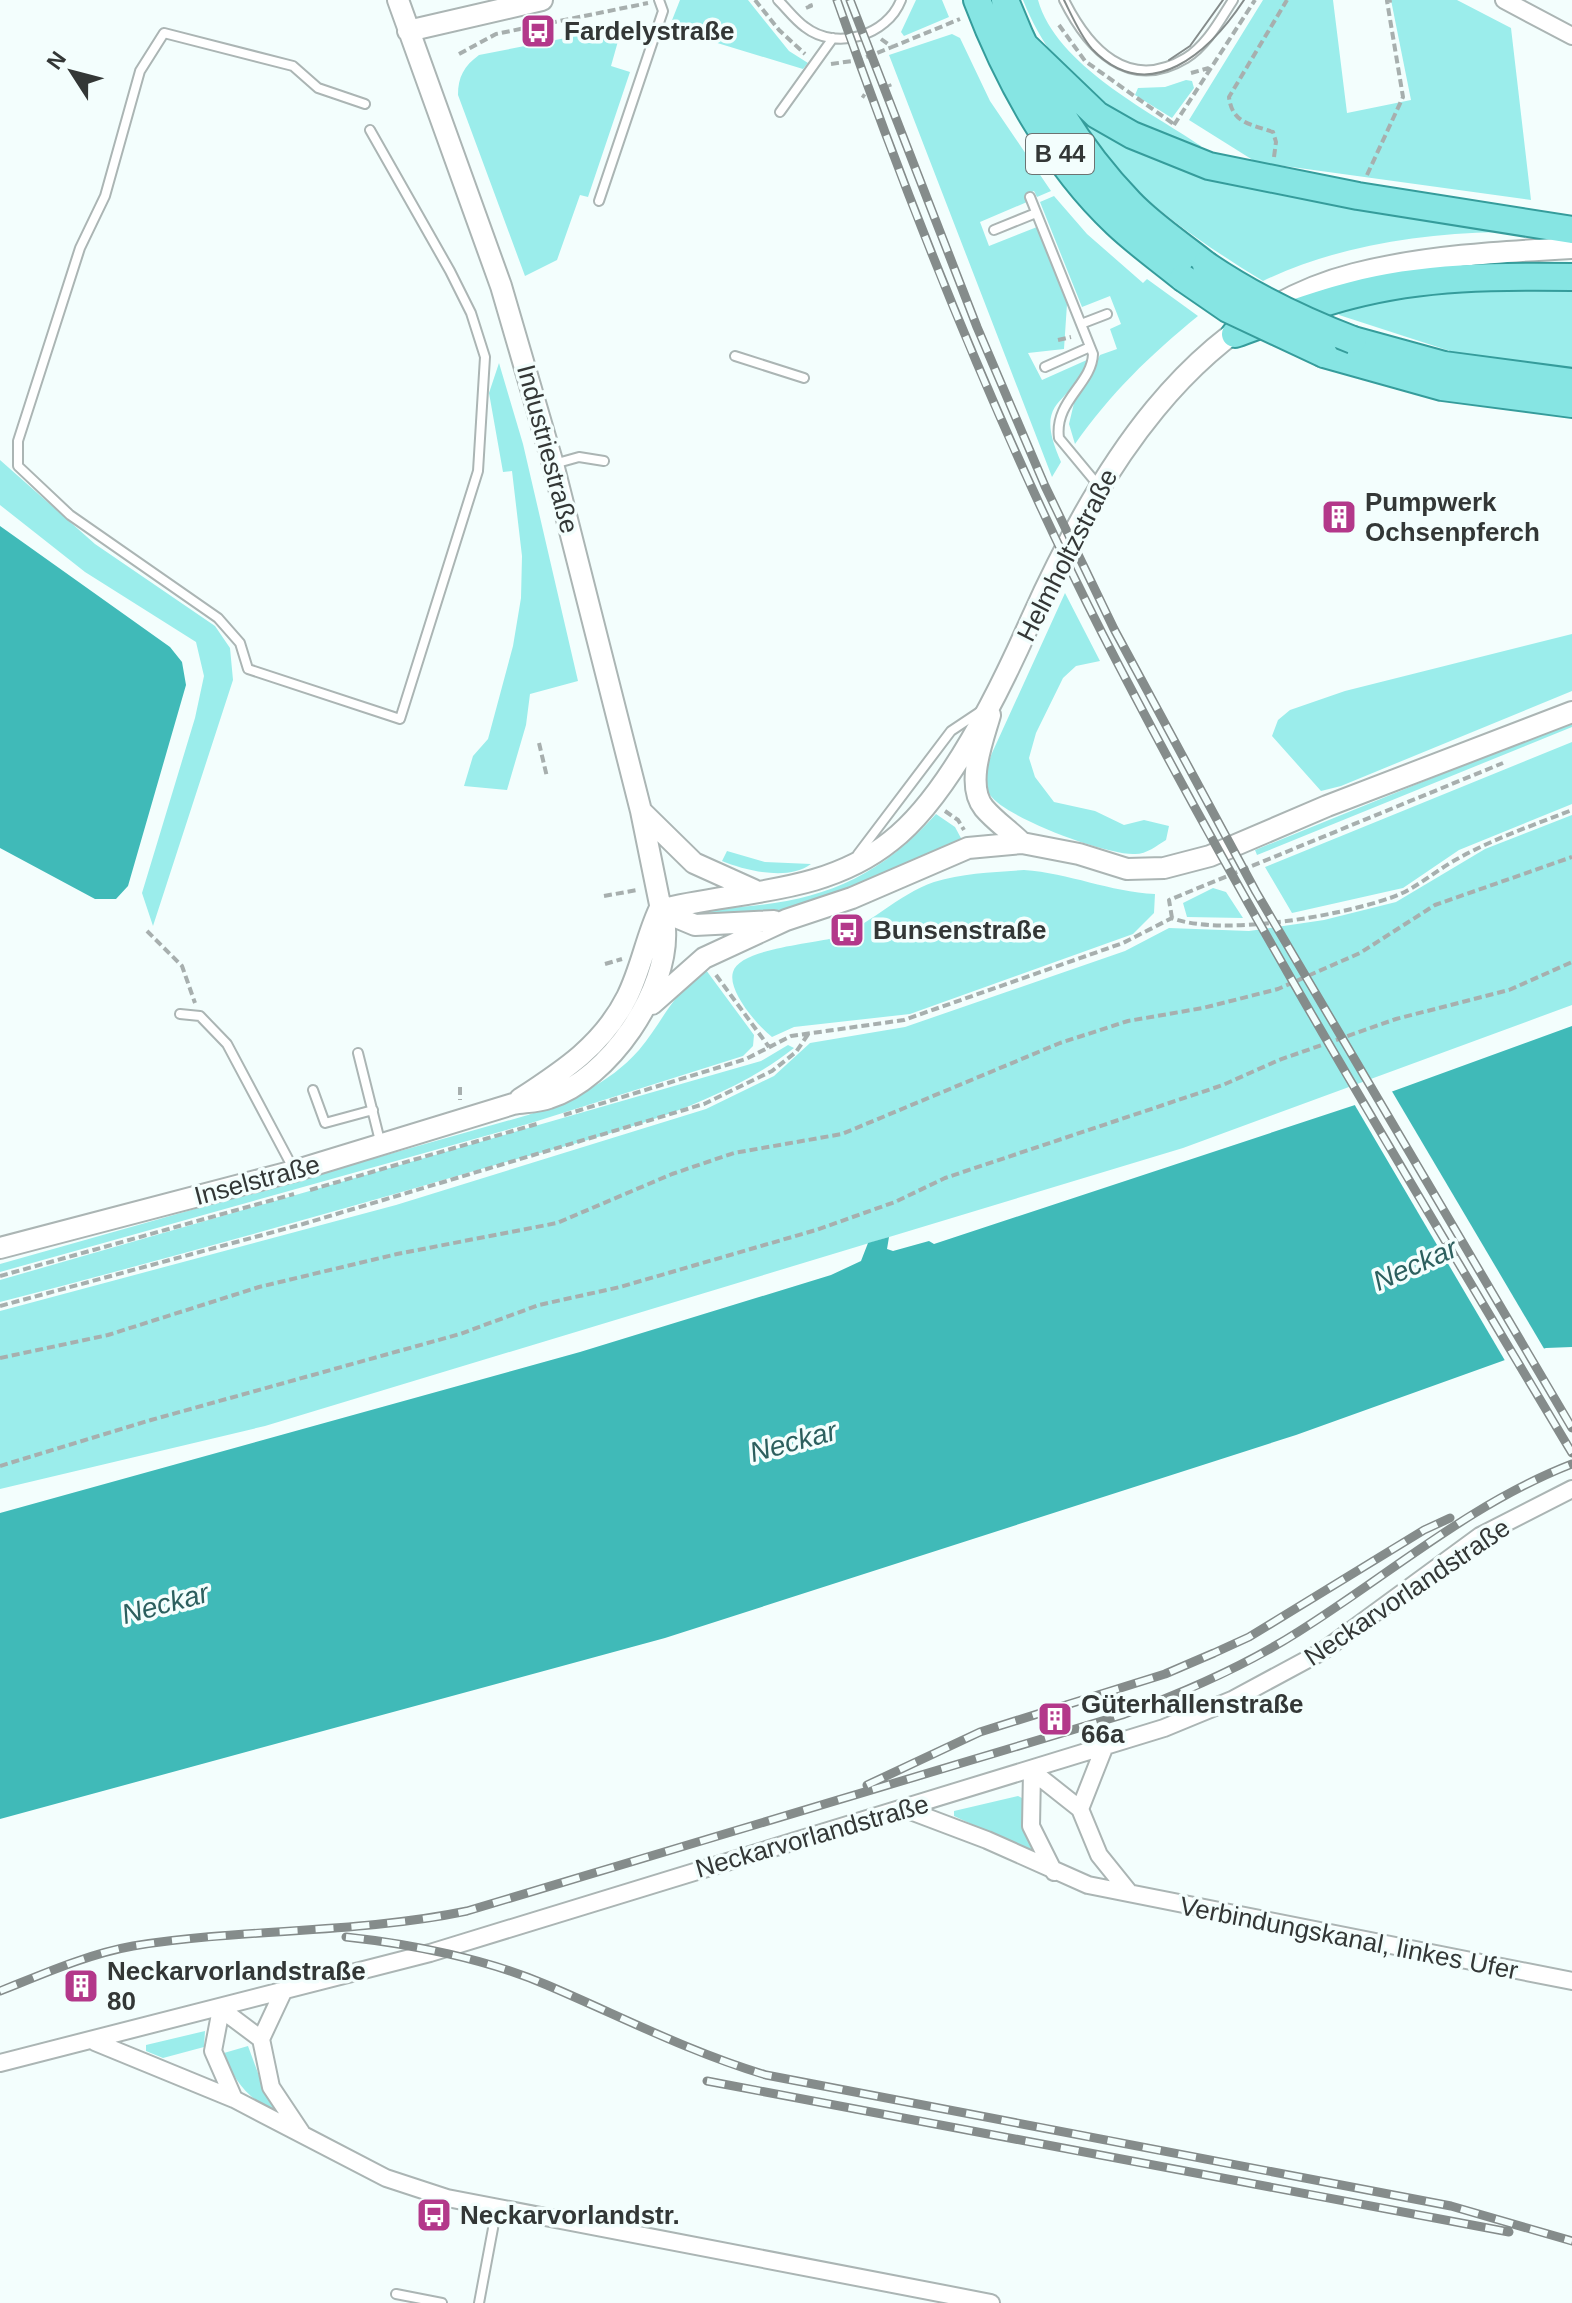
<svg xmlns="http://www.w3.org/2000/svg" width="1572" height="2303" viewBox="0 0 1572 2303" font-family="Helvetica,sans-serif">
	<rect width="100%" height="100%" fill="#f3fefd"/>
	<path fill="#9bedeb" d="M 680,0 L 748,0 L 789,51 L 808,63 L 803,69 L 678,31 L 663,43 Z
		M 916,0 L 942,0 L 949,17 L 904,36 L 901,32 Z
		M 1023,0 L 1038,0 C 1056,65 1149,111 1201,146 L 1197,151 C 1114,113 1059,89 1023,0 Z
		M 1263,0 L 1333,0 L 1347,113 L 1411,100 L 1391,0 L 1457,0 L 1511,28 L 1531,200 L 1256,162 L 1189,120 Z
		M 622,27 L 611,66 L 630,72 L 588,197 L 580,195 L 557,260 L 525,276 L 458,95 C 458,77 464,66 479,55 Z
		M 952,34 L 960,38 L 990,101 L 1051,191 L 1037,197 L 1034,191 L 1025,195 L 1027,202 L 980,222 L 989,246 L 1037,227 L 1067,304 L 1064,349 L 1028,353 L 1042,380 L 1089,359 C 1072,408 1031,395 1061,462 L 1052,477 L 889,55 Z
		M 1186,80 L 1192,81 L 1194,88 L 1172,118 L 1135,95 L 1138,88 L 1165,87 Z
		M 1056,88 L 1143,149 L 1498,228 L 1498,232 C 1417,234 1336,246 1263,281 C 1186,234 1095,171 1056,88 Z
		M 1054,196 L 1087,234 L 1143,283 L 1147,279 L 1198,316 C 1150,355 1110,394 1075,444 L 1069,424 L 1074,403 L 1100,355 L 1117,349 L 1110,329 L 1121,324 L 1110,296 L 1082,307 L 1040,202 Z
		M 1489,289 L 1572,290 L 1572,368 L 1453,352 L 1339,315 L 1341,309 L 1403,297 Z
		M 499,363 L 523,444 L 578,681 L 530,694 L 526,725 L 507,790 L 464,786 L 473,756 L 488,739 L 513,646 L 521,598 L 522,556 L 512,471 L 503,472 L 489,393 Z
		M 0,460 L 95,544 L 215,626 L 230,648 L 233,680 L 153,926 L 142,893 L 195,718 L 204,676 L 196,642 L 85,572 L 0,505 Z
		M 1065,593 L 1100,661 L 1076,666 L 1063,678 L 1036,733 L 1029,758 L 1035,777 L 1054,802 L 1095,811 L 1124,825 L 1144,820 L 1169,826 L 1166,840 C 1156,846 1146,855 1133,854 C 1104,854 1006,818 990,795 C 981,782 987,766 992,753 Z
		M 1572,634 L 1572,691 L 1341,786 L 1321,791 L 1272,736 L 1278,720 L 1290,710 L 1345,691 Z
		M 1572,721 L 1572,727 L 1257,855 L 1255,850 Z
		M 1572,742 L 1572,804 L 1459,850 L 1403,888 L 1292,913 L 1265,867 Z
		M 936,814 L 955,827 L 962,840 L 849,892 L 791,912 L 708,916 L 708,909 C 804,905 869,889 936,814 Z
		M 1572,815 L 1572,1005 L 1183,1148 L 265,1426 L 0,1489 L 0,1311 L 396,1205 L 706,1109 L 774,1076 L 810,1043 L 905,1027 L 1125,951 L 1169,928 L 1249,931 L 1324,920 L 1396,902 L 1485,849 Z
		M 727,851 L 765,862 L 811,864 C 789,881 746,871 722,861 Z
		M 1024,870 C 1069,873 1110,892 1155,894 L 1154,913 L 1133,934 L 910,1014 L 794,1027 L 772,1037 C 758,1026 727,991 733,972 C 739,949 811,944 833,938 C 867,928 898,894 934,882 C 963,873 994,872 1024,870 Z
		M 1213,888 L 1226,892 L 1243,918 L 1187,917 L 1183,903 Z
		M 706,970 L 754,1035 L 753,1046 L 743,1056 L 531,1123 L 0,1272 L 0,1264 L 528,1115 C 571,1099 608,1085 639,1050 C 662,1023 674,990 706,970 Z
		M 788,1045 L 794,1048 C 711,1114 576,1142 474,1171 C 316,1217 159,1261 0,1302 L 0,1280 L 761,1061 Z
		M 1018,1796 L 1022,1798 L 1022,1822 L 1032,1850 L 1029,1851 L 954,1816 L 954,1811 Z
		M 205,2031 L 204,2047 L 163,2058 L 146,2051 L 146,2045 Z
		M 248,2046 L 262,2084 L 278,2112 L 276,2114 C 249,2098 234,2083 224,2053 Z"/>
	<path fill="#40bab8" d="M 0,526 L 170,647 L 182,662 L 186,685 L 128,886 L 116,899 L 95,899 L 0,848 Z
		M 1572,1026 L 1572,1347 L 1546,1348 L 1505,1360 L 1296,1435 L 665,1638 L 0,1819 L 0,1513 L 580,1352 L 831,1275 L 861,1261 L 868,1243 L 889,1237 L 887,1249 L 893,1251 L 929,1241 L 934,1244 L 1355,1105 Z"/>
	<path fill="#f3fefd" d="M 1390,1088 L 1546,1352 L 1507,1364 L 1353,1102 Z"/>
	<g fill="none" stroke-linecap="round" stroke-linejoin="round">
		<defs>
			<path id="service" d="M 778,0 C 787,9 795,20 805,27 C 836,51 887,36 901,0
				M 1064,0 C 1088,48 1128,93 1186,58 C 1207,45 1220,20 1233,0
				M 365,104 L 318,88 L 293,66 L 164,33 L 140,71 L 105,196 L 80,248 L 18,441 L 18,466 L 70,515 L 218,618 L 240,643 L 248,669 L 400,719 L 478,471 L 485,357 L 471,313 L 450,271 L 370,130
				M 780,112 L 833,38
				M 1030,197 L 1093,354 C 1092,384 1054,401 1059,438 L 1098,485
				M 599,201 L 663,11 L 659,0
				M 994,230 L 1036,213
				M 1081,324 L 1107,314
				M 735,356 L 804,378
				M 1045,367 L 1090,347
				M 554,464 L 579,457 L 604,461
				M 858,854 L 951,731 L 981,711
				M 180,1014 L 200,1016 L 227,1044 L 294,1170
				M 358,1053 L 381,1145
				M 313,1090 L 325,1123 L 373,1110
				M 396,2294 L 442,2303
				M 479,2303 L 497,2207"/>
			<path id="minor" d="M 1504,0 L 1572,36
				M 1032,1771 L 1080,1809 L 1099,1855 L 1128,1891
				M 1032,1771 L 1031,1826 L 1054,1872
				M 905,1809 L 987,1840 L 1088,1885 L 1572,1981
				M 1080,1809 L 1104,1748
				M 283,1992 L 261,2039 L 271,2087 L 301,2132
				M 221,2009 L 213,2051 L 234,2099
				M 221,2009 L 261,2039
				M 95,2042 L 234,2099 L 386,2178 L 447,2198 L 991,2303
				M 0,2063 L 430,1953 L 1164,1728 L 1232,1700 L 1323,1651 L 1480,1536 L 1572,1489"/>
			<path id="tertiary" d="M 408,31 L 542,0
				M 990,715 C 983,740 965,785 984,808 C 995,821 1010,831 1022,843
				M 641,811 L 694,863 L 754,890
				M 659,910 C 739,890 824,895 891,841 C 949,796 1001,688 1031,620 C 1095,477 1190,316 1354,274 C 1425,256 1499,252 1572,248
				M 659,910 L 695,925 L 774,921
				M 652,1004 L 704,958 L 786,920 L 852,898 L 968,848 L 1022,843 L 1079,854 L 1127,869 L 1164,868 L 1210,856 L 1327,806 L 1572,712
				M 520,1099 C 563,1071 603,1045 627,997 C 641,969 646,938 659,910
				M 0,1248 L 294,1171 L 513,1104 C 524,1102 538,1102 549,1098 C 609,1079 669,991 665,929 L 641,811 L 553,464 L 501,286 L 398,0"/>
			<path id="primary" d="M 977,0 C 1007,79 1054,165 1116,223 C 1137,243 1161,260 1183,278
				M 1005,0 C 1034,75 1074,145 1130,203 C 1152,226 1181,245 1206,265
				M 1022,43 L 1097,115 L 1132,135 L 1209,166 L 1358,196 L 1572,230
				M 1235,334 C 1274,320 1312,305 1352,295 C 1424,276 1498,276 1572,277
				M 1353,340 L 1444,365 L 1572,382
				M 1324,354 L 1442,387 L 1572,404"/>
		</defs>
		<use href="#service" stroke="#abb5b4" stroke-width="12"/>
		<use href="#minor" stroke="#abb5b4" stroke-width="20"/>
		<use href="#tertiary" stroke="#abb5b4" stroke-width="24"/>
		<use href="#primary" stroke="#359c9b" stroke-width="30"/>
		<path stroke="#a7afae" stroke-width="4" stroke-dasharray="8 4" stroke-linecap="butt" d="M 755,0 L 779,30 L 805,54
			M 806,8 L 811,6 L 809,0
			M 1059,25 L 1085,61 L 1175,125
			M 881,39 L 892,47 L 960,19
			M 459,54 L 496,34 L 648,3
			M 831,64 L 859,60 L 892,47
			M 1191,73 L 1209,68
			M 889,84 L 890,87
			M 862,95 L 865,97
			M 1174,125 L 1255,0
			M 1274,157 L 1276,142 L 1273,132 C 1250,124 1232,123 1229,97 L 1287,0
			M 1367,175 L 1403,97 L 1387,1 L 1395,0
			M 1058,340 L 1071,337
			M 539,743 L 547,777
			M 945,811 L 958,820 L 964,830
			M 604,896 L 637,890
			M 1172,918 L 1169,900 L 1503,763
			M 147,931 L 182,966 L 195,1003
			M 605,964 L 622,959
			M 716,975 L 769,1047
			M 460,1087 L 460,1100
			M 564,1115 L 746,1059 L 791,1036 L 904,1020 L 1123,943 L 1172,918 C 1221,937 1339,916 1390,898 C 1415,890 1436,870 1459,858 C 1495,838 1534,825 1572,810
			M 310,1190 L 540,1123
			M 0,1276 L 294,1194
			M 0,1306 L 303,1224 L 704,1104 L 772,1071 L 796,1052 L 809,1033
			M 0,1358 L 108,1335 L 259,1287 L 397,1254 L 557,1223 L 672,1174 L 734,1153 L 842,1134 L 1060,1043 L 1128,1021 L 1203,1008 L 1278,989 L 1360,953 L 1435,905 L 1572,857
			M 0,1466 L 151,1420 L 460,1334 L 539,1305 L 620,1287 L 816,1230 L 895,1202 L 945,1178 L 1223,1085 L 1279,1060 L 1396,1019 L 1509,990 L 1572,962"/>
		<use href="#service" stroke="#fff" stroke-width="8"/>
		<use href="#minor" stroke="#fff" stroke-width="16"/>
		<use href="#tertiary" stroke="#fff" stroke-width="20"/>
		<use href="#primary" stroke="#86e5e3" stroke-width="26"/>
		<path stroke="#858c8b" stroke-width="2" d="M 1064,0 C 1072,16 1080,35 1092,49 C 1150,109 1211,50 1244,0
			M 1169,60 L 1190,46 L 1223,0"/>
		<defs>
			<path id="rail" d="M 837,0 C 913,216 999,431 1103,635 C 1247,915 1411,1183 1572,1453
				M 850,0 L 977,327 L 1045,486 L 1114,629 L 1256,892 L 1572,1428
				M 867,1785 L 980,1732 L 1165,1674 L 1214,1653 L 1249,1637 L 1424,1530 L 1450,1518
				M 346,1937 C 411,1944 487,1959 547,1985 C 620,2016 689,2052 766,2075 L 1451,2206 L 1572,2241
				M 0,1991 C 43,1974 88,1954 133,1946 C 244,1928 356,1934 467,1911 L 1122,1715 C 1183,1693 1243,1667 1298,1632 C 1389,1575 1471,1503 1572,1464
				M 707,2081 L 1509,2232"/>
		</defs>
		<use href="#rail" stroke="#858c8b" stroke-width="9"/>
		<use href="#rail" stroke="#f3fefd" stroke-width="6" stroke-dasharray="18" stroke-linecap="butt"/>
		<defs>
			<path id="primary-bridge" d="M 1206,265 C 1253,297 1301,320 1353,340
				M 1183,278 L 1228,309 L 1324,354"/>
		</defs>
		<use href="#primary-bridge" stroke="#359c9b" stroke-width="30" stroke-linecap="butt"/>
		<use href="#primary-bridge" stroke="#86e5e3" stroke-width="26"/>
	</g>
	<defs>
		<symbol id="bus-square" viewBox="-11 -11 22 22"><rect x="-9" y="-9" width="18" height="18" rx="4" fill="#b3388a" stroke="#f3fefd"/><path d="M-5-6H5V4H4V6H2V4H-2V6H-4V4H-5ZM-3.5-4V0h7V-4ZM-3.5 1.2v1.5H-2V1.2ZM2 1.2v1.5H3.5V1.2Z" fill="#fff"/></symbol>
		<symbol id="building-square" viewBox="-11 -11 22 22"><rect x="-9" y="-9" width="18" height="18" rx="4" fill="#b3388a" stroke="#f3fefd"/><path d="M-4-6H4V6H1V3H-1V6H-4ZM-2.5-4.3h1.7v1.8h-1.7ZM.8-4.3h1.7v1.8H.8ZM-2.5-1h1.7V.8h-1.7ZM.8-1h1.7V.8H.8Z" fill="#fff"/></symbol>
	</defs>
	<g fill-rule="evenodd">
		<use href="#bus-square" x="518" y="11" width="40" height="40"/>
		<use href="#building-square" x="1319" y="497" width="40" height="40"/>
		<use href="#bus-square" x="827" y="910" width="40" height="40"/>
		<use href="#building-square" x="1035" y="1699" width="40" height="40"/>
		<use href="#building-square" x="61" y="1966" width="40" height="40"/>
		<use href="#bus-square" x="414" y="2195" width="40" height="40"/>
	</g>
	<g text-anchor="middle" stroke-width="7" stroke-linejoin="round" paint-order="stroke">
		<rect fill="#f3fefd" stroke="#6d7372" stroke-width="2" x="1026" y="134" width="68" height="40" rx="6"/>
		<g font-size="24" font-weight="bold" fill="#333736">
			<text x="1060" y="162">B 44</text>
		</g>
		<g font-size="26" font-weight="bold" fill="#333736" stroke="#f3fefd" text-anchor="start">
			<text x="564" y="40">Fardelystraße</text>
			<text x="1365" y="511">Pumpwerk<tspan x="1365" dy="30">Ochsenpferch</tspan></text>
			<text x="873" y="939">Bunsenstraße</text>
			<text x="1081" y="1713">Güterhallenstraße<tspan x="1081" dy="30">66a</tspan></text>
			<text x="107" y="1980">Neckarvorlandstraße<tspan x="107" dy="30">80</tspan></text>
			<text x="460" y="2224">Neckarvorlandstr.</text>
		</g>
		<g font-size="26" fill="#333736" stroke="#f3fefd">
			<text transform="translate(548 449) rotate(75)" y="9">Industriestraße</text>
			<text transform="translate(1067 555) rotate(-63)" y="9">Helmholtzstraße</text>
			<text transform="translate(257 1180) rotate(-15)" y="9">Inselstraße</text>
			<text transform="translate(1407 1592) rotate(-34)" y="9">Neckarvorlandstraße</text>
			<text transform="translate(812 1836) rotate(-16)" y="9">Neckarvorlandstraße</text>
			<text transform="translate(1349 1938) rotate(11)" y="9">Verbindungskanal, linkes Ufer</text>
		</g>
		<g font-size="28" font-style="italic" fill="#2c5f5e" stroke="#f3fefd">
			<text transform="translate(1415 1264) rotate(-24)" y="10">Neckar</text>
			<text transform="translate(793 1441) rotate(-15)" y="10">Neckar</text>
			<text transform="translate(165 1603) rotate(-15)" y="10">Neckar</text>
		</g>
	</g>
	<g transform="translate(72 72) rotate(306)" stroke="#f3fefd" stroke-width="6" paint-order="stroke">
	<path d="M0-6L14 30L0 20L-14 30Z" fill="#333736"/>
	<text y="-12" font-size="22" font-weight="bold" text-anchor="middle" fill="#333736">N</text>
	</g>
</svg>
